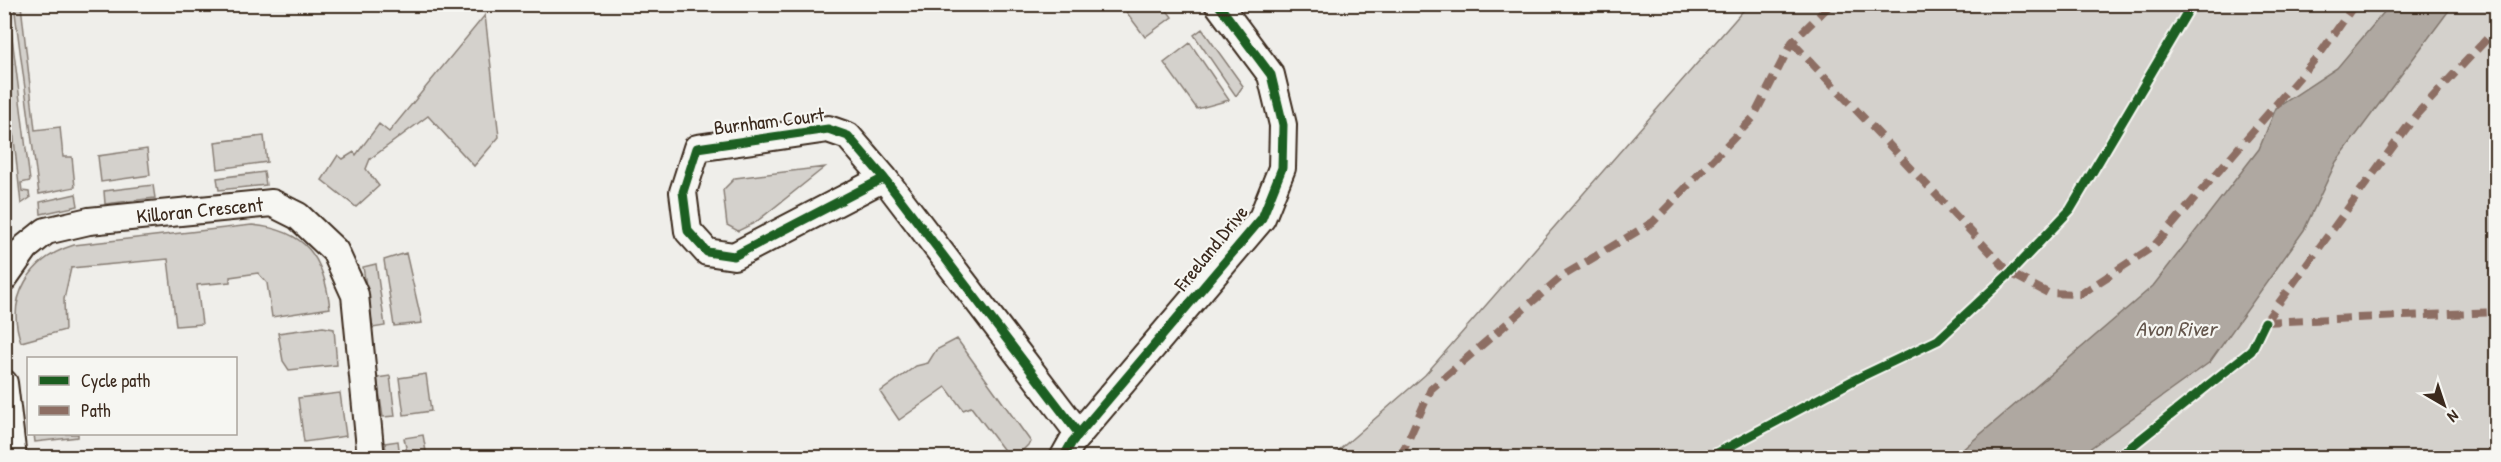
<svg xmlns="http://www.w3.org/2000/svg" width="2501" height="462" viewBox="0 0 2501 462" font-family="'Patrick Hand',sans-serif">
	<rect width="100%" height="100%" fill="#efeeea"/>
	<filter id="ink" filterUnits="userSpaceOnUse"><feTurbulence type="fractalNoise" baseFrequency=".0167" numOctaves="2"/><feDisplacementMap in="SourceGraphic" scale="12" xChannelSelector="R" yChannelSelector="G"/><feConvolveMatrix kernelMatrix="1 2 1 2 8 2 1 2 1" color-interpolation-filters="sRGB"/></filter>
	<g filter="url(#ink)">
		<path fill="#d4d1cc" stroke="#887e75" stroke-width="1.5" d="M 4,5 L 8,5 L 30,181 L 21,183 L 22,191 L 29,192 L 30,198 L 21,204 L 5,56 Z
			M 14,5 L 21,5 L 35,130 L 60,127 L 63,157 L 72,157 L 75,187 L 39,194 Z
			M 1121,5 L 1163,5 L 1172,17 L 1145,37 Z
			M 1748,5 L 2496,5 L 2496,457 L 1330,458 L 1425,375 Z
			M 485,15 L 499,137 L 474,166 L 428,116 L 370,159 L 366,169 L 379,186 L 356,207 L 322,180 L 338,155 L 343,159 L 354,152 L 356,155 L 379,124 L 389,132 Z
			M 1202,29 L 1243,86 L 1236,96 L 1194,35 Z
			M 1190,43 L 1229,100 L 1197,109 L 1164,63 Z
			M 264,136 L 267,162 L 218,169 L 215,142 Z
			M 147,149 L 150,175 L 101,182 L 98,156 Z
			M 825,167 L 756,222 L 738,231 L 727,225 L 723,190 L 735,178 Z
			M 264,172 L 266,185 L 219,190 L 217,178 Z
			M 153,185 L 155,198 L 105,204 L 104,191 Z
			M 76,194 L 78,206 L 41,214 L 40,202 Z
			M 252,225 C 306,230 324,257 330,308 L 272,317 L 267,283 L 258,273 L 230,277 L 230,282 L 197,285 L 202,324 L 176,326 L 168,259 L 71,268 L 64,299 L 65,330 L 21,342 C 5,297 31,258 74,245 Z
			M 406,253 L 422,323 L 394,326 L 384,260 Z
			M 376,264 L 385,326 L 373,328 L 363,267 Z
			M 323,327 L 334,329 L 337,365 L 289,370 L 283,361 L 278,333 Z
			M 957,339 L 1031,442 L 1016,457 L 1009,457 L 971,407 L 963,410 L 946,387 L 899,420 L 880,392 L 916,366 L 928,363 L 936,350 Z
			M 426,374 L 431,411 L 404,415 L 399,378 Z
			M 390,376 L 395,416 L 383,417 L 377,378 Z
			M 340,393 L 346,436 L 304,442 L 298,398 Z
			M 34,434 L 78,434 L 78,437 L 35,442 Z
			M 423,435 L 427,457 L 408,457 L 404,438 Z
			M 398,441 L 400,457 L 387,457 L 385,443 Z"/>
		<path fill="#afa8a1" stroke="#81766d" stroke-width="1.5" d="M 2390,5 L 2453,5 L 2336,162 L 2304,230 L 2210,362 L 2078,457 L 1954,457 L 2153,286 L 2259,149 L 2276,108 L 2337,68 Z"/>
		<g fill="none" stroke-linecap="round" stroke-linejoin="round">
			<defs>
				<g id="street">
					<path d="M 884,178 L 734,256 L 707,252 L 688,231 L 683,192 L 697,148 L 828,129 L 848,136 L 884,178 L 1079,434"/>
					<path id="s1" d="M 4,278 L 26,247 L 46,231 L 89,221 L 272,203 L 298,216 L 335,251 L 355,295 L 371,458"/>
					<path d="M 4,383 L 13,458"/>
					<path d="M 1063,458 L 1072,442 L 1262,218 L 1282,168 L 1283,125 L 1271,75 L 1218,4"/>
				</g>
			</defs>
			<use href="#street" stroke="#3b2a1e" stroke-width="30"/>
			<use href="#street" stroke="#f6f6f2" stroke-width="26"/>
			<path stroke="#8d6e63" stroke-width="8" stroke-dasharray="15 8" stroke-linecap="butt" d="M 1792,42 L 2010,273 L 2048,293 L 2081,294 L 2154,246 L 2322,51 L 2355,4
				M 2265,322 L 2416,115 L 2496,29
				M 2265,322 L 2496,312
				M 1400,458 L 1431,389 L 1561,277 L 1653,222 L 1753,118 L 1792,42 L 1831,4"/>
			<defs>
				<path id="cycleway" d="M 884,178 L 734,256 L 707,252 L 688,231 L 683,192 L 697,148 L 828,129 L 848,136 L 884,178 L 1079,434
					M 1063,458 L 1072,442 L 1262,218 L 1282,168 L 1283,125 L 1271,75 L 1218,4
					M 1708,458 L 1854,380 L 1938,340 L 2010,273 L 2070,210 L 2192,4
					M 2117,458 L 2251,351 L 2265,322"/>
			</defs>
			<use href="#cycleway" stroke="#f6f6f2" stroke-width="13"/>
			<use href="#cycleway" stroke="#1b5e20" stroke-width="9"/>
		</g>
	</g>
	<g text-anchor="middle" stroke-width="4.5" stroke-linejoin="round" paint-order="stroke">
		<g font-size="20" fill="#3b2a1e" stroke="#f6f6f2">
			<text transform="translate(769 121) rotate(-7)" y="7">Burnham Court</text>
			<text dy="7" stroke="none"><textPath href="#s1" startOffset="219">Killoran Crescent</textPath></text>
			<text transform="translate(1211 248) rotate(-51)" y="7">Freeland Drive</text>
		</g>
		<g font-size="21" font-style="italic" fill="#64564c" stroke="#f6f6f2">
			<text x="2176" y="336">Avon River</text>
		</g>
	</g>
	<rect width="2501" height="462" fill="none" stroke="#f6f6f2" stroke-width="24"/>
	<rect x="12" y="12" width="2477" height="438" fill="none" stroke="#3b2a1e" stroke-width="2" filter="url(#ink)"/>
	<rect x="27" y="357" width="210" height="78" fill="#f6f6f2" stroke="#aba49d" stroke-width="1.5"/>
	<rect x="39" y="376" width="30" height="9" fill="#1b5e20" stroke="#aba49d" stroke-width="1.5"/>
	<text x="81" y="387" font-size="18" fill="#3b2a1e">Cycle path</text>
	<rect x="39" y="406" width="30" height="9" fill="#8d6e63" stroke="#aba49d" stroke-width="1.5"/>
	<text x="81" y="417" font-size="18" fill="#3b2a1e">Path</text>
	<g transform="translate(2444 405) rotate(141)" stroke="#f6f6f2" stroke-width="4.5" paint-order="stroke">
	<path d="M0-4.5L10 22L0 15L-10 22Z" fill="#3b2a1e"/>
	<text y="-9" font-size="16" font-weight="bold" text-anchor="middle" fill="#3b2a1e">N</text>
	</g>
</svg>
